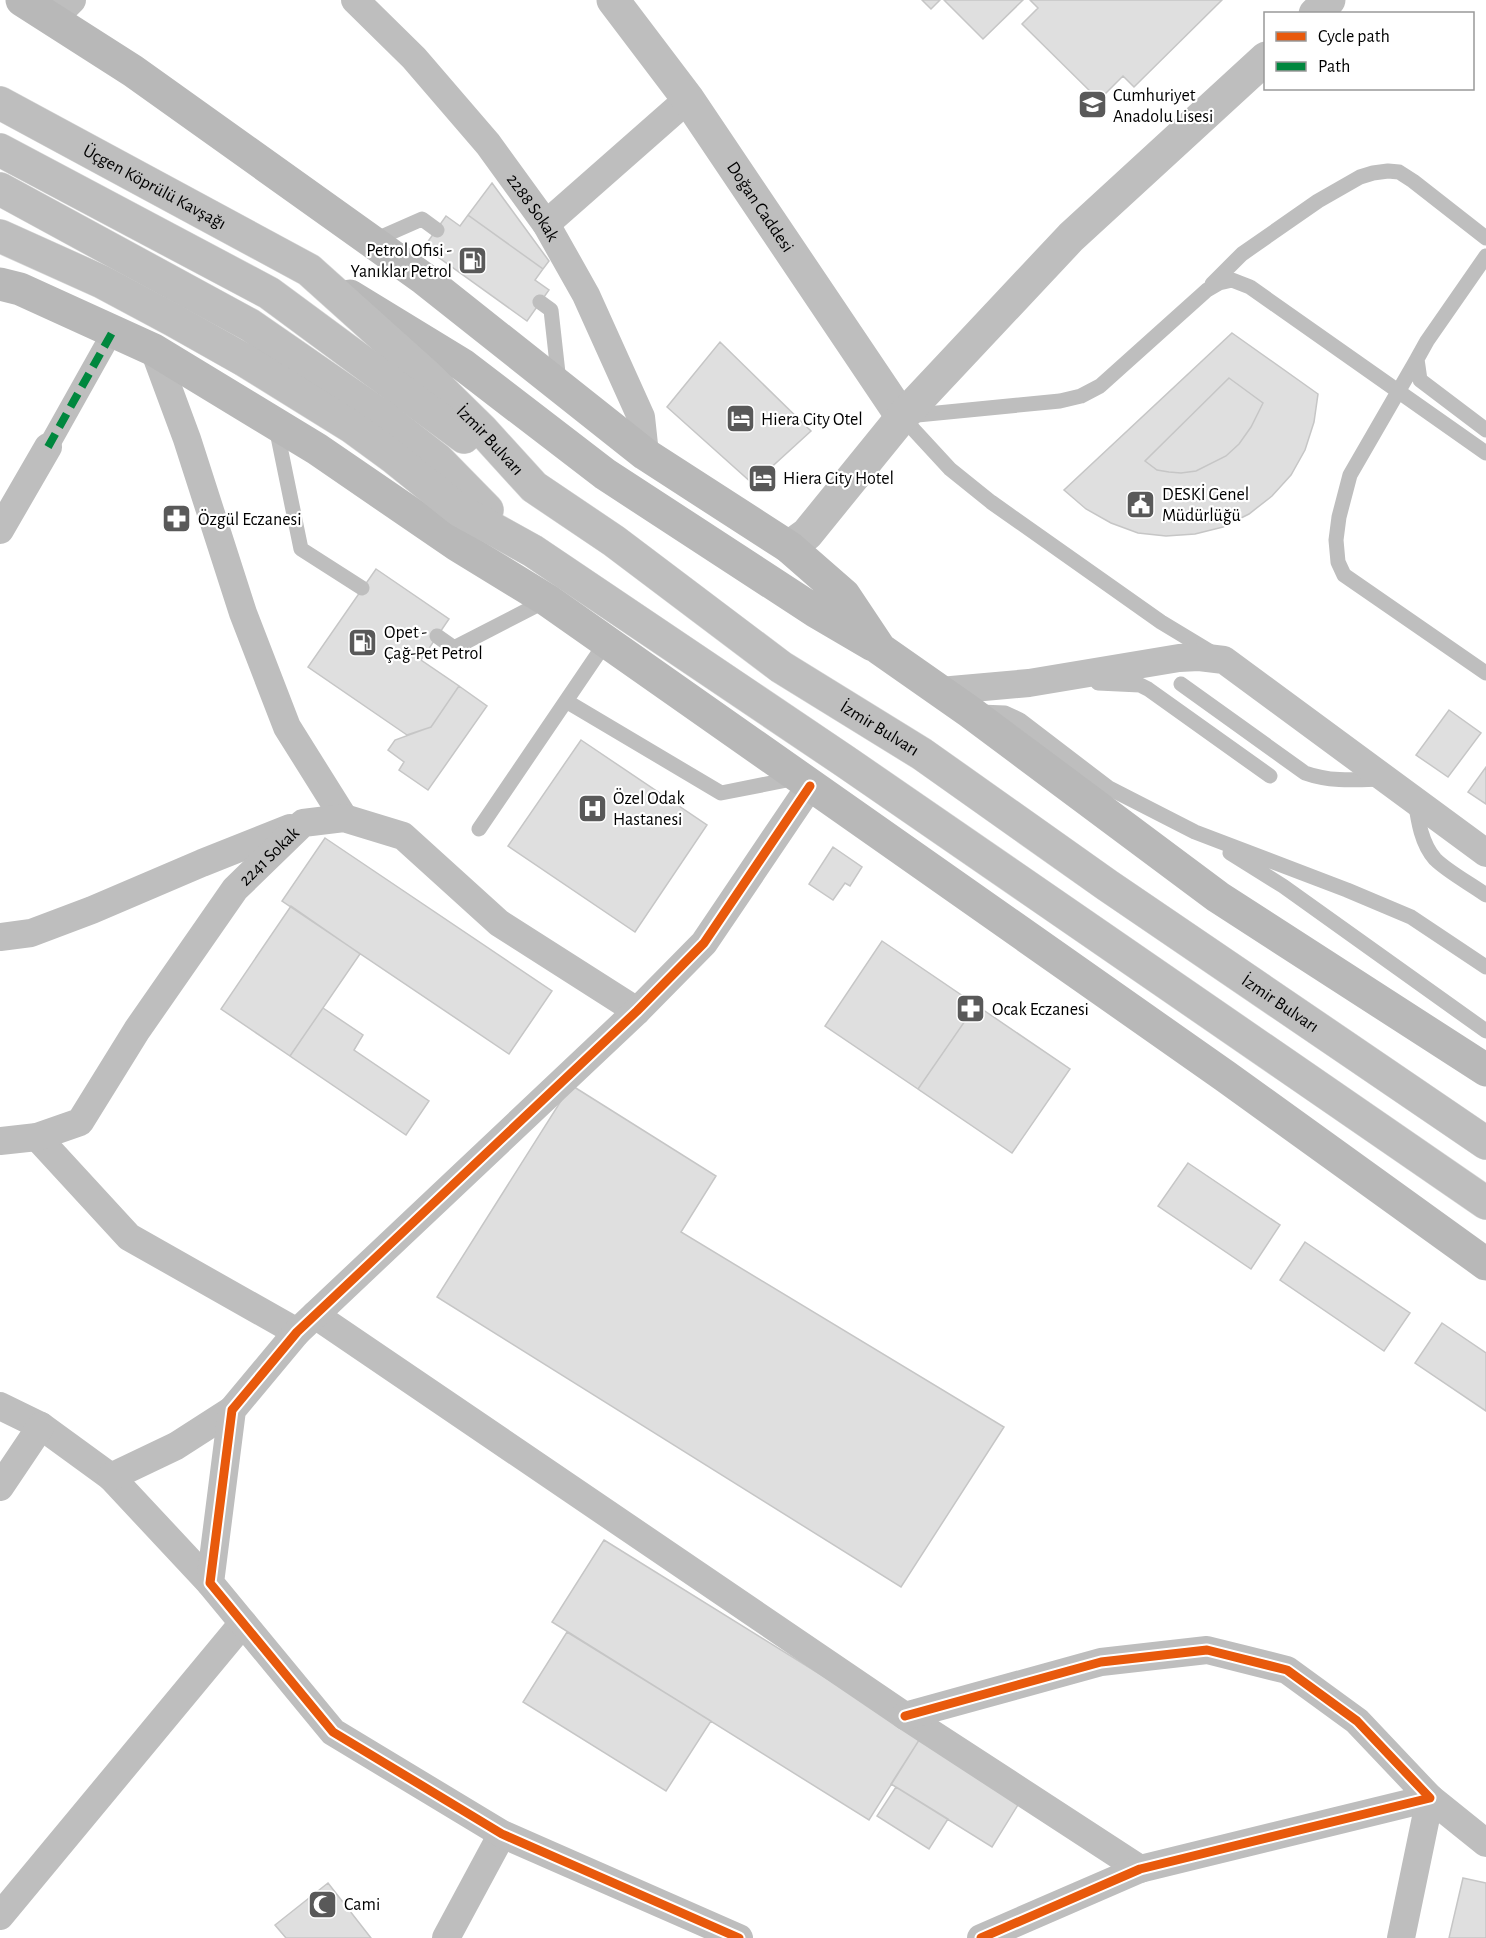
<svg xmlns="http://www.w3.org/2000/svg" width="1486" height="1938" viewBox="0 0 1486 1938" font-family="'Alegreya Sans',sans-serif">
	<rect width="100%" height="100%" fill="#fff"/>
	<path fill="#dfdfdf" stroke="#c6c6c6" stroke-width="1.5" d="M 922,0 L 940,0 L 931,9 Z
		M 944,0 L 1023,0 L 983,39 Z
		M 1030,0 L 1222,0 L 1134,87 L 1123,76 L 1099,100 L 1022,24 L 1038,8 Z
		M 492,183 L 549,261 L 543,269 L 468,215 Z
		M 468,215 L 543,269 L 535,280 L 549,290 L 527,321 L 424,247 L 446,216 L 460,226 Z
		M 1232,333 L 1318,394 L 1314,422 L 1305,450 L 1291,475 L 1272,496 L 1249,514 L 1223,527 L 1195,534 L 1166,536 L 1138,533 L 1111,523 L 1086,509 L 1064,490 Z
		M 720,342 L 811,431 L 753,484 L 667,407 Z
		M 1229,378 L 1263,403 L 1251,427 L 1239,444 L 1226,456 L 1196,471 L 1181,473 L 1169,472 L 1157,470 L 1145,461 Z
		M 376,569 L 449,619 L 421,660 L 459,686 L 431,727 L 407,735 L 308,667 Z
		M 459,686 L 487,706 L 428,790 L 399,770 L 404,762 L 388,750 L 395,740 L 431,727 Z
		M 1449,710 L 1481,733 L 1448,777 L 1416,755 Z
		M 581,740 L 707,825 L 635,932 L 508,846 Z
		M 1486,767 L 1486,804 L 1468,792 Z
		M 325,838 L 552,991 L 509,1054 L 282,901 Z
		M 833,847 L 862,867 L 850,886 L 845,883 L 833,900 L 809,884 Z
		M 291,906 L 360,954 L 290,1056 L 221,1009 Z
		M 882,941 L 976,1005 L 918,1089 L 825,1026 Z
		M 976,1005 L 1070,1069 L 1012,1153 L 918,1089 Z
		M 323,1008 L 363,1035 L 354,1050 L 429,1101 L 406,1135 L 290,1056 Z
		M 571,1085 L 716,1176 L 681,1232 L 1004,1427 L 901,1587 L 437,1297 Z
		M 1188,1163 L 1280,1225 L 1251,1269 L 1158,1206 Z
		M 1305,1242 L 1410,1313 L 1384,1351 L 1280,1280 Z
		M 1442,1323 L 1486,1353 L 1486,1411 L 1415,1363 Z
		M 604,1540 L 921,1737 L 869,1820 L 552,1622 Z
		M 567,1632 L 711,1721 L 666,1791 L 523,1702 Z
		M 921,1737 L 1021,1800 L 992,1847 L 891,1784 Z
		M 896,1787 L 948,1819 L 929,1849 L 877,1816 Z
		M 1463,1878 L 1486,1883 L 1486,1938 L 1449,1938 Z
		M 328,1883 L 371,1938 L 286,1938 L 275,1925 Z"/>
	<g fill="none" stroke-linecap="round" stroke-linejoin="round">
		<defs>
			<g id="primary">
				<path id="s4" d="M 0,103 L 309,270 L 427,376 L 483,431 L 534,487 L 614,541 L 781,667 L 922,754 L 1107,885 L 1486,1143"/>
				<path d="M 0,150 L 269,293 L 464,437"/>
				<path d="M 0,189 L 250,325 L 383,417 L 438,460 L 487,510"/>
				<path d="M 0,236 L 102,282 L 173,320 L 244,360 L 352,427 L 393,457 L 459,510 L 533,551 L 846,762 L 1486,1203"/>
			</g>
		</defs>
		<use href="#primary" stroke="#dbdbdb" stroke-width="34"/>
		<path stroke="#bebebe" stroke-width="15" d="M 372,241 L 422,219 L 437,230
			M 1486,256 L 1427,341 L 1417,359 L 1420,380 L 1486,430
			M 1212,284 L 1242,254 L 1318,201 L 1360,177 L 1373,173 L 1388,171 L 1399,172 L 1413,181 L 1486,238
			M 540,302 L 551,310 L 559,382
			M 1417,359 L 1350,475 L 1339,517 L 1336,540 L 1338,562 L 1344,575 L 1486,673
			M 907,416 L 1060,401 L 1081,396 L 1100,386 L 1207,290 L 1219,283 L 1232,280 L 1250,287 L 1486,453
			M 902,417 L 950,469 L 991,502 L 1161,622 L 1214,654
			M 276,427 L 301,549 L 362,588
			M 437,636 L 454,648 L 547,600
			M 1098,683 L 1140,685 L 1148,689 L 1270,776
			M 1181,684 L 1305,773 C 1330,782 1355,780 1382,779
			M 566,701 L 721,793 L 797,778
			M 980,712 L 1005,713 L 1020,720 L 1109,788 L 1195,832 L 1347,890 L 1411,917 L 1486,967
			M 1415,800 C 1418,820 1421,843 1435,859 C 1448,872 1471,884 1486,895
			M 479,829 L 606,642
			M 1230,853 L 1283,886 L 1486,1031"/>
		<path stroke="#bebebe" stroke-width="21" d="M 48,447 L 113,331"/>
		<g stroke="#bebebe" stroke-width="28">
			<path id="s1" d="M 355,0 L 414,58 L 488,144 L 546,224 L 586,295 L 641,417 L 645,454"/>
			<path d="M 53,19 L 72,0"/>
			<path d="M 546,224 L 688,99"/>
			<path d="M 154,350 L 187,439 L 243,613 L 287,727 L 344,818"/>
			<path d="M 0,530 L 48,447"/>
			<path d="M 940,691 L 1029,683 L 1179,658 L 1199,657 L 1224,660 L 1486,853"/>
			<path d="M 0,937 L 31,933 L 92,910 L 202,863 L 290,828"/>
			<path d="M 37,1137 L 129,1237 L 297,1332"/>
			<path id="s2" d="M 0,1141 L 37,1137 L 80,1122 L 137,1030 L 235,889 L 303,823 L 344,818 L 403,836 L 499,923 L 637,1011"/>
			<path d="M 315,1315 L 905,1716 L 1140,1869"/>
			<path d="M 0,1406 L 41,1426 L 111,1477 L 210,1583"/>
			<path d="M 111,1477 L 176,1446 L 232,1410"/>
			<path d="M 0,1487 L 41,1426"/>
			<path d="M 905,1716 L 1101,1662 L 1207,1650 L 1287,1670 L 1357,1721 L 1430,1798 L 1140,1869 L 981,1938"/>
			<path d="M 0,1916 L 243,1623"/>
			<path d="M 446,1938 L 502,1834"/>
			<path d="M 739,1938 L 502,1834 L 333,1732 L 210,1583 L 232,1410 L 297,1332 L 637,1011 L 704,943 L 810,786"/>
			<path d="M 1401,1938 L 1430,1798 L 1486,1843"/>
		</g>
		<g stroke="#bebebe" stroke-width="33">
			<path id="s3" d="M 613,0 L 688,99 L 902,417"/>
			<path d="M 1315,14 L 1329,0"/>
			<path d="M 789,547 L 807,534 L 902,417 L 1071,237 L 1266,58"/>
		</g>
		<path stroke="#b8b8b8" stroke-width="33" d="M 22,0 L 133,71 L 423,278 L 645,454 L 789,547 L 844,595 L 880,649 L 970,712 L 1218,897 L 1486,1070
			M 0,284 L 20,289 L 154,350 L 317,449 L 457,545 L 547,600 L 1225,1076 L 1486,1264
			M 350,296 L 463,365 L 605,474 L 815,611 L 873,645"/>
		<use href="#primary" stroke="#bebebe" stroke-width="33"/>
		<path stroke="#00873e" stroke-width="8" stroke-dasharray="15 8" stroke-linecap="butt" d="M 48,447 L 113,331"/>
		<defs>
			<path id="cycleway" d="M 905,1716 L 1101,1662 L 1207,1650 L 1287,1670 L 1357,1721 L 1430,1798 L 1140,1869 L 981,1938
				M 739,1938 L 502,1834 L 333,1732 L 210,1583 L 232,1410 L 297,1332 L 637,1011 L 704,943 L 810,786"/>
		</defs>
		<use href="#cycleway" stroke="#fff" stroke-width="13"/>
		<use href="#cycleway" stroke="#e8590c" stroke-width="9"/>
	</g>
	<defs>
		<symbol id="school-square" viewBox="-11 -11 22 22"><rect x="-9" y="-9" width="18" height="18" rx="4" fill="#595959" stroke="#fff"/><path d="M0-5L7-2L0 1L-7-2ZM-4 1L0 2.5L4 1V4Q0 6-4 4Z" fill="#fff"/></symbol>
		<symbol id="fuel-square" viewBox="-11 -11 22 22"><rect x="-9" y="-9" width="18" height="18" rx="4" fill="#595959" stroke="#fff"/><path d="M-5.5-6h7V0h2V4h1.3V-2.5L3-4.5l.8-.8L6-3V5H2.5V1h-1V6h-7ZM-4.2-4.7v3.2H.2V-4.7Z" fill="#fff"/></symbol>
		<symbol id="hotel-square" viewBox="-11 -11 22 22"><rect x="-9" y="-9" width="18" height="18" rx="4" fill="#595959" stroke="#fff"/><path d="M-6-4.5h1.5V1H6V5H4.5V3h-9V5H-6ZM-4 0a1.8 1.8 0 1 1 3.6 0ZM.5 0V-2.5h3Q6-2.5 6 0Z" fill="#fff"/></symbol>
		<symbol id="civic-square" viewBox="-11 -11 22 22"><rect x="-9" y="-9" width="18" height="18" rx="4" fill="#595959" stroke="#fff"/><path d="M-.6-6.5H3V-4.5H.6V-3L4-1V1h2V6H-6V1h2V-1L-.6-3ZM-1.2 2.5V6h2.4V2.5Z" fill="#fff"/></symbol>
		<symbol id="pharmacy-square" viewBox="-11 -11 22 22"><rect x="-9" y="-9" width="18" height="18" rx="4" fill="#595959" stroke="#fff"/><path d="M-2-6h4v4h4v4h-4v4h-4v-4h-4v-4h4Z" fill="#fff"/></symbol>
		<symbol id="hospital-square" viewBox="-11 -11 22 22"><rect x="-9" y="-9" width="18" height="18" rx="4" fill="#595959" stroke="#fff"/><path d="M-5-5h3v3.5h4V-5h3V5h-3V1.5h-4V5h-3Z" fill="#fff"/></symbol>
		<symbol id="mosque-square" viewBox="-11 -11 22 22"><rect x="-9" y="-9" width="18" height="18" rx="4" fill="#595959" stroke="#fff"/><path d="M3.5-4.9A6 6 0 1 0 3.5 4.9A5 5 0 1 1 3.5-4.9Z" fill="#fff"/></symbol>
	</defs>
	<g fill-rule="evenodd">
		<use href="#school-square" x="1076" y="88" width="33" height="33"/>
		<use href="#fuel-square" x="456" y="244" width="33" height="33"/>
		<use href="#hotel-square" x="724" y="402" width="33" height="33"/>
		<use href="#hotel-square" x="746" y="462" width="33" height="33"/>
		<use href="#civic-square" x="1124" y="488" width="33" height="33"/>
		<use href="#pharmacy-square" x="160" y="502" width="33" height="33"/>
		<use href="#fuel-square" x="346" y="626" width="33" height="33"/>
		<use href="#hospital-square" x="576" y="792" width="33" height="33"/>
		<use href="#pharmacy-square" x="954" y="992" width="33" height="33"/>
		<use href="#mosque-square" x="306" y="1888" width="33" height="33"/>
	</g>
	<g text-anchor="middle" stroke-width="4.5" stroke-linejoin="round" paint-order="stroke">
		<g font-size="18" fill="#000" stroke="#fff" text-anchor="start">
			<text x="1113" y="101">Cumhuriyet<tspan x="1113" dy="21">Anadolu Lisesi</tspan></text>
			<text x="452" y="256" text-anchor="end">Petrol Ofisi -<tspan x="452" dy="21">Yanıklar Petrol</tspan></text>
			<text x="761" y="425">Hiera City Otel</text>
			<text x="783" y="484">Hiera City Hotel</text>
			<text x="1162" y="500">DESKİ Genel<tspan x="1162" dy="21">Müdürlüğü</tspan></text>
			<text x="198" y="525">Özgül Eczanesi</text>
			<text x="384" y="638">Opet -<tspan x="384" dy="21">Çağ-Pet Petrol</tspan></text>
			<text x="613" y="804">Özel Odak<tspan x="613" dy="21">Hastanesi</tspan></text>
			<text x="992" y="1015">Ocak Eczanesi</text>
			<text x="344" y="1910">Cami</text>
		</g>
		<g font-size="18" fill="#000" stroke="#fff">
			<text dy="6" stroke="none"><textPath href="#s4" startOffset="176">Üçgen Köprülü Kavşağı</textPath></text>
			<text dy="6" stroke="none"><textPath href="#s3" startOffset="254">Doğan Caddesi</textPath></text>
			<text dy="6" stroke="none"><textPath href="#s1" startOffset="274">2288 Sokak</textPath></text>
			<text dy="6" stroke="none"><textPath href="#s4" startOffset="600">İzmir Bulvarı</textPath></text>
			<text dy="6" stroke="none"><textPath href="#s4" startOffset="1086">İzmir Bulvarı</textPath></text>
			<text dy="6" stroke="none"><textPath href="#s2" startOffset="410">2241 Sokak</textPath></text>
			<text dy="6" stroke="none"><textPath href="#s4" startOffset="1572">İzmir Bulvarı</textPath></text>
		</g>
	</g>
	<rect x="1264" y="12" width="210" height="78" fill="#ffffff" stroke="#999999" stroke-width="1.5"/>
	<rect x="1276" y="32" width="30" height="9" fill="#e8590c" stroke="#999999" stroke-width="1.5"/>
	<text x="1318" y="42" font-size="18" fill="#000000">Cycle path</text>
	<rect x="1276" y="62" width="30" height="9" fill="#00873e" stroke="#999999" stroke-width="1.5"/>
	<text x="1318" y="72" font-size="18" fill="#000000">Path</text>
</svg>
